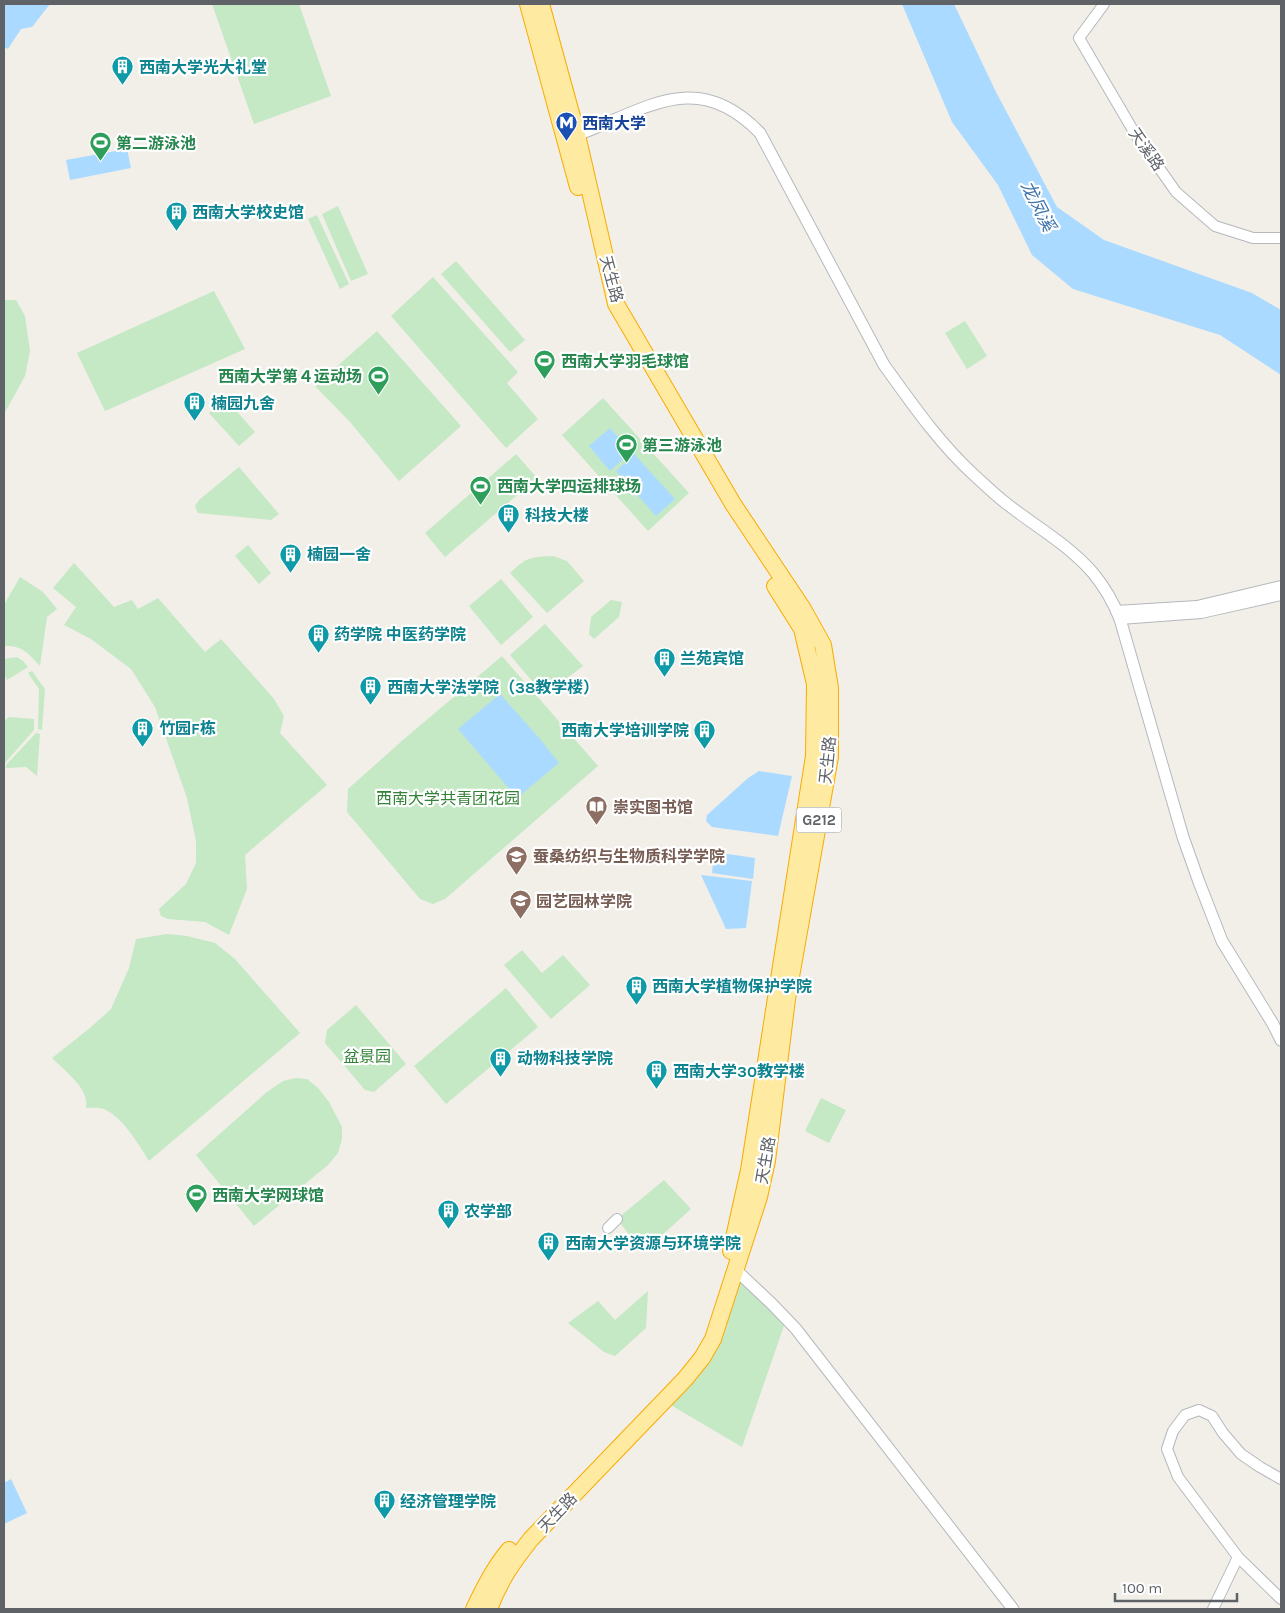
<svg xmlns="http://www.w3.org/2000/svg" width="1285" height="1613" viewBox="0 0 1285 1613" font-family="Karla,'Noto Sans SC',sans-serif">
	<rect width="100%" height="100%" fill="#f1efe8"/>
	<path fill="#c5e8c5" d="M 212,4 L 299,4 L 331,96 L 254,124 Z
		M 338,206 L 368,274 L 351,281 L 322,214 Z
		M 317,215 L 349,284 L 340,289 L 308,219 Z
		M 456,261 L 525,340 L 510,352 L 441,274 Z
		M 433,277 L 518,372 L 507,383 L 538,419 L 506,448 L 391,316 Z
		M 214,291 L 245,349 L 105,411 L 77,353 Z
		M 4,300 L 16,300 L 25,316 L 30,351 L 25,376 L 4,414 Z
		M 965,321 L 987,356 L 967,369 L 945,333 Z
		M 377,331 L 461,426 L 399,481 L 350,422 L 315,386 Z
		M 225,398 L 255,432 L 239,446 L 209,413 Z
		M 603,398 L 689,493 L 648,531 L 562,435 Z
		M 516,454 L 537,478 L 445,557 L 425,533 Z
		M 239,467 L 279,514 L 271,520 L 198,513 L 195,506 L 199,500 Z
		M 248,545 L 271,573 L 259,584 L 235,556 Z
		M 553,556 L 567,561 L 584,581 L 547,613 L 510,573 C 527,557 530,557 553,556 Z
		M 74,563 L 114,607 L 132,600 L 138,609 L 158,598 L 205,652 L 221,639 L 274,699 L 284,716 L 280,733 L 327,785 L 245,855 L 247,889 L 229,935 L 205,922 L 168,919 L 161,916 L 159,909 L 186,884 L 196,863 L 196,841 L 187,798 L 155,707 L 131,669 L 91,639 L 64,625 L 76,607 L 53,588 Z
		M 20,577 L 43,592 L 57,609 L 47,617 L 40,666 C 28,653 22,645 4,646 L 4,605 Z
		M 501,579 L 533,617 L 501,645 L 469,606 Z
		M 611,600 L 622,602 L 619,617 L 594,639 L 589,634 L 591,617 Z
		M 545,624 L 583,666 L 554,688 L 537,687 L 510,655 Z
		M 502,656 L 598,766 L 445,899 L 433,904 L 420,899 L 347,812 L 348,789 L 403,740 Z
		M 17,657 L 23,661 L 28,667 L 7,680 L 4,674 L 4,659 Z
		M 32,671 L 45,689 L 42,730 L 38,729 L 39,689 L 28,673 Z
		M 9,717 L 34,719 L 34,730 L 5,763 L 4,757 L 4,721 Z
		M 36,733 L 40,734 L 37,776 L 26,767 L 6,768 L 6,765 Z
		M 167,934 L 187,936 L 215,943 L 235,959 L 300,1033 L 149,1161 C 139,1145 124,1119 106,1110 C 101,1107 92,1108 86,1108 C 90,1089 65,1071 52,1058 L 90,1028 L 111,1009 L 129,968 L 136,939 Z
		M 522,950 L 542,973 L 563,955 L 590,985 L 551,1019 L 504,965 Z
		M 506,988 L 538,1027 L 446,1104 L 414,1066 Z
		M 356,1005 L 406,1064 L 374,1092 L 365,1090 L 325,1043 L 327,1030 Z
		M 296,1078 L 307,1079 L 318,1088 L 329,1102 L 342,1127 L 342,1139 L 338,1153 L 328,1165 L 254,1226 L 196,1155 L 267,1092 L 283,1081 Z
		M 821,1098 L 846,1110 L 829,1143 L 805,1131 Z
		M 664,1180 L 691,1209 L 650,1246 L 639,1247 L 617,1219 Z
		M 736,1270 L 786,1320 L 742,1447 L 664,1401 L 702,1358 Z
		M 648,1291 L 646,1328 L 615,1356 L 604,1352 L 568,1323 L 598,1301 L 615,1320 Z"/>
	<path fill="#aadaff" d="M 4,4 L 50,4 L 32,27 L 21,29 L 8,49 L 4,47 Z
		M 902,4 L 954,4 L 996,92 L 1057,207 L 1104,240 L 1252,293 L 1281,310 L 1281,375 L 1220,335 L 1073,289 L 1032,255 L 998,185 L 952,122 Z
		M 127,149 L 131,168 L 70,180 L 66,160 Z
		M 610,428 L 631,452 L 610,471 L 589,446 Z
		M 634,454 L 675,499 L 656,516 L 616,471 Z
		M 500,694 L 540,739 L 559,763 L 517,798 L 458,729 Z
		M 759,771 L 792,776 L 778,836 L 712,827 L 706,821 L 707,815 L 748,778 Z
		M 714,852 L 755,858 L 753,879 L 712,873 Z
		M 701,875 L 752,881 L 746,928 L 726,929 Z
		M 11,1479 L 27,1513 L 4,1524 L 4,1483 Z"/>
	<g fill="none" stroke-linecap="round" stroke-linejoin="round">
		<defs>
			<path id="minor" d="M 1104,4 L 1079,38 L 1134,132 L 1176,192 L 1215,226 L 1253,238 L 1281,238
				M 1116,611 L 1197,606 L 1281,586
				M 1120,619 L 1201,613 L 1281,595
				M 608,1228 L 617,1219
				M 1281,1479 L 1260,1467 L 1241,1454 L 1223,1433 L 1212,1416 L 1199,1410 L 1185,1415 L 1173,1431 L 1167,1449 L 1178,1477 L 1238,1557 L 1281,1599
				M 1213,1609 L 1238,1557"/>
			<path id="tertiary" d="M 571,137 C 643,113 694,65 760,133 L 884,365 C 911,402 938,442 973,474 C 984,484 995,495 1007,504 C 1035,526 1069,545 1093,573 C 1103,585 1114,604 1120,619 L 1183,837 L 1199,882 L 1222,941 L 1273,1024 L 1281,1040
				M 736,1270 L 772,1304 L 796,1329 L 1013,1609"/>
			<path id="trunk" d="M 528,4 L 578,187
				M 731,1251 L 749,1170 L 814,756 L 815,684 L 802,629 L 775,586
				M 474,1609 C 484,1588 494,1568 509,1550
				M 489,1609 C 500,1580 512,1563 531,1539 L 685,1379 L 702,1358 L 713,1339 L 759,1197 L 767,1161 L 787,999 L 830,757 L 830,688 L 823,645 L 803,609 L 733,504 L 616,304 L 577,135 L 541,4"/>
		</defs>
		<use href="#minor" stroke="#b5b8bc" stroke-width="12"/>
		<use href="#tertiary" stroke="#b5b8bc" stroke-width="13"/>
		<use href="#trunk" stroke="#f9ab00" stroke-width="18"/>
		<use href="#minor" stroke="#fff" stroke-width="10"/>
		<use href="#tertiary" stroke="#fff" stroke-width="11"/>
		<use href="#trunk" stroke="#feeaa1" stroke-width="16"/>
	</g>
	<defs>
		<symbol id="building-pin" viewBox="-11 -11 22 30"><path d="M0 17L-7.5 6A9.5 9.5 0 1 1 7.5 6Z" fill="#0f9aa8" stroke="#fff"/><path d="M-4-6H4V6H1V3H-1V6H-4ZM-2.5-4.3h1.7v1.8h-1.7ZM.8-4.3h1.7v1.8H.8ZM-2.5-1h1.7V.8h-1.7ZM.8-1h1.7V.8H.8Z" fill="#fff"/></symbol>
		<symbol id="metro-pin" viewBox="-11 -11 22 30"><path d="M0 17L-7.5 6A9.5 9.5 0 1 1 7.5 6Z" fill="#1a4fb4" stroke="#fff"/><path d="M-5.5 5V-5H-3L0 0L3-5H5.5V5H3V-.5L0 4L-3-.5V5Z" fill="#fff"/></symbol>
		<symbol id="stadium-pin" viewBox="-11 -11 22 30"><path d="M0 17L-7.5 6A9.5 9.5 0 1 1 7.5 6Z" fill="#2e9e5b" stroke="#fff"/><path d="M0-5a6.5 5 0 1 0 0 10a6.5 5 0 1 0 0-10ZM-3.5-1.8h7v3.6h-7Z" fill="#fff"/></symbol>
		<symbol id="library-pin" viewBox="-11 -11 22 30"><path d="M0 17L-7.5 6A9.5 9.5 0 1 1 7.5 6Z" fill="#8d6e63" stroke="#fff"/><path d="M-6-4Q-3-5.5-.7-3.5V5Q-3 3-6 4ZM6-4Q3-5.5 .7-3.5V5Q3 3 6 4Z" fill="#fff"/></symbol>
		<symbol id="university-pin" viewBox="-11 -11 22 30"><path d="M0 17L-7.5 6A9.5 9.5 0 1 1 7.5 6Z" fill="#8d6e63" stroke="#fff"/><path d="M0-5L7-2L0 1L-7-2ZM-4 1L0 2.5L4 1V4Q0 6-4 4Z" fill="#fff"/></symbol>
	</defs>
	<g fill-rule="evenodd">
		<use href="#building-pin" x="110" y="54" width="25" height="34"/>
		<use href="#metro-pin" x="554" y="110" width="25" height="34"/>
		<use href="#stadium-pin" x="88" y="130" width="25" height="34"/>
		<use href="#building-pin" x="164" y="200" width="25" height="34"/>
		<use href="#stadium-pin" x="532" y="348" width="25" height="34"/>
		<use href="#stadium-pin" x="366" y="364" width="25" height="34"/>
		<use href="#building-pin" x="182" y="390" width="25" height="34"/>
		<use href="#stadium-pin" x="614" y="432" width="25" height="34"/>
		<use href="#stadium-pin" x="468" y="474" width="25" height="34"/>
		<use href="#building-pin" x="496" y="502" width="25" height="34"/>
		<use href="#building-pin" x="278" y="542" width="25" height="34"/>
		<use href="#building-pin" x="306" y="622" width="25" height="34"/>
		<use href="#building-pin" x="652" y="646" width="25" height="34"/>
		<use href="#building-pin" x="358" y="674" width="25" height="34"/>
		<use href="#building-pin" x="130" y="716" width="25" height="34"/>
		<use href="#building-pin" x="692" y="718" width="25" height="34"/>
		<use href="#library-pin" x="584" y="794" width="25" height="34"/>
		<use href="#university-pin" x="504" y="844" width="25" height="34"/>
		<use href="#university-pin" x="508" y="888" width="25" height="34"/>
		<use href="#building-pin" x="624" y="974" width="25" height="34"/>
		<use href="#building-pin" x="488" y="1046" width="25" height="34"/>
		<use href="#building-pin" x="644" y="1058" width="25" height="34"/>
		<use href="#stadium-pin" x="184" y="1182" width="25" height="34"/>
		<use href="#building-pin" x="436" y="1198" width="25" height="34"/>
		<use href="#building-pin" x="536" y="1230" width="25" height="34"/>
		<use href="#building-pin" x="372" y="1488" width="25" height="34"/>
	</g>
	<g text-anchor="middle" stroke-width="4.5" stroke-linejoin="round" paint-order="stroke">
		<rect fill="#fff" stroke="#8f9295" stroke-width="1" x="796.5" y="807.5" width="45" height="25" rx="4"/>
		<g font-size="15" font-weight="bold" fill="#5f6368">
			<text x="819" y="825">G212</text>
		</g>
		<g font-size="16" font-weight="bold" fill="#0d838f" stroke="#fff" text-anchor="start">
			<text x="139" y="73">西南大学光大礼堂</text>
			<text x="192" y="218">西南大学校史馆</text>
			<text x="211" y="409">楠园九舍</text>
			<text x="525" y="521">科技大楼</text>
			<text x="307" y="560">楠园一舍</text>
			<text x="334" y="640">药学院 中医药学院</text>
			<text x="680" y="664">兰苑宾馆</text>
			<text x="387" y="693">西南大学法学院（38教学楼）</text>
			<text x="159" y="734">竹园F栋</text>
			<text x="689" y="736" text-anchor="end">西南大学培训学院</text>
			<text x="652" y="992">西南大学植物保护学院</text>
			<text x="517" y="1064">动物科技学院</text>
			<text x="673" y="1077">西南大学30教学楼</text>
			<text x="464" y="1217">农学部</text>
			<text x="565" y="1249">西南大学资源与环境学院</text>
			<text x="400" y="1507">经济管理学院</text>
		</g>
		<g font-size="16" font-weight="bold" fill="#164399" stroke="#fff" text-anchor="start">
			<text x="582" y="129">西南大学</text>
		</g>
		<g font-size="16" font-weight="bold" fill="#27864d" stroke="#fff" text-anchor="start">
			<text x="116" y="149">第二游泳池</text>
			<text x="561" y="367">西南大学羽毛球馆</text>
			<text x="362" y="382" text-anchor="end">西南大学第４运动场</text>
			<text x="642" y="451">第三游泳池</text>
			<text x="497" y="492">西南大学四运排球场</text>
			<text x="212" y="1201">西南大学网球馆</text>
		</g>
		<g font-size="16" fill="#5f6368" stroke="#fff">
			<text transform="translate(1147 149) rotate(55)" y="6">天溪路</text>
			<text transform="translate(612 279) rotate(75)" y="6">天生路</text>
			<text transform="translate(827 760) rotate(-84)" y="6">天生路</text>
			<text transform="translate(765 1160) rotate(-80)" y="6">天生路</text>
			<text transform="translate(557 1512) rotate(-46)" y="6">天生路</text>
		</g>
		<g font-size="16" fill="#348238" stroke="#fff">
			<text x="448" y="804">西南大学共青团花园</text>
			<text x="367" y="1062">盆景园</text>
		</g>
		<g font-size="16" font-weight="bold" fill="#785e54" stroke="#fff" text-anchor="start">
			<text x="613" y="813">崇实图书馆</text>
			<text x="533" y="862">蚕桑纺织与生物质科学学院</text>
			<text x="536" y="907">园艺园林学院</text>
		</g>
		<g font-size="18" font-style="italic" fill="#4174aa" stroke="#fff">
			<text transform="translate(1038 206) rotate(63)" y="6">龙凤溪</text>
		</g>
	</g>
	<rect width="1285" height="1613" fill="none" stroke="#5f6368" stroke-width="10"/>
	<path d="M1115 1593v8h122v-8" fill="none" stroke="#5f6368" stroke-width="2.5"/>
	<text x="1122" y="1593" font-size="15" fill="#5f6368" stroke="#ffffff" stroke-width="4" paint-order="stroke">100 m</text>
</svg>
